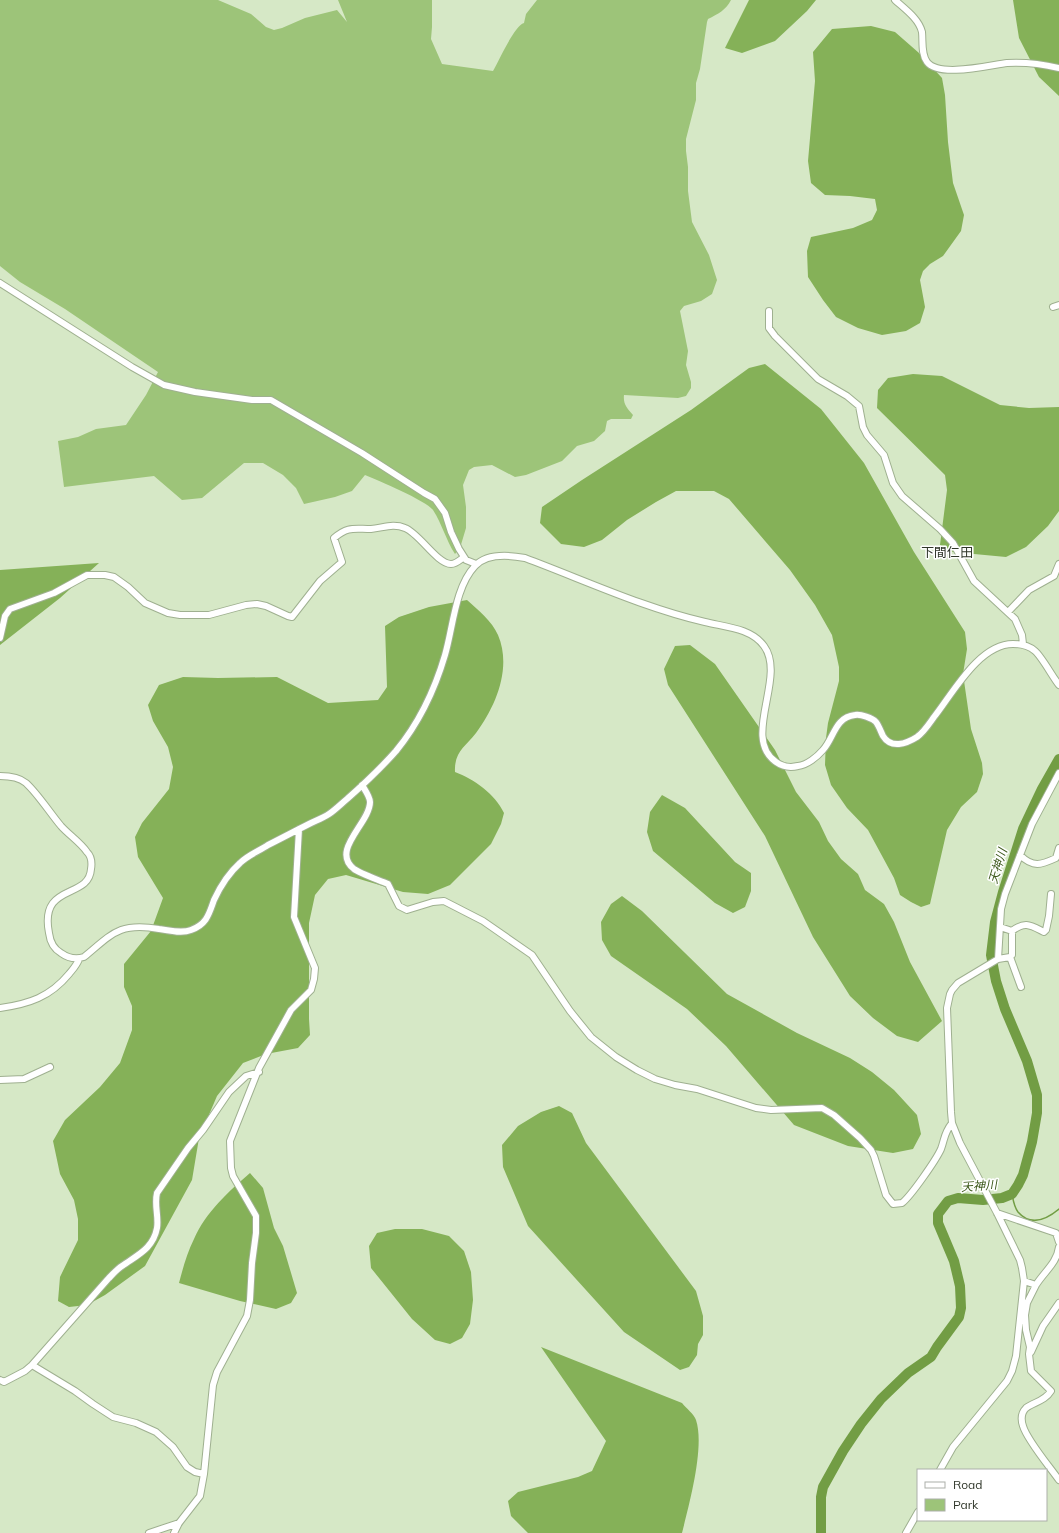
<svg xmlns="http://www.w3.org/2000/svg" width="1059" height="1533" viewBox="0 0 1059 1533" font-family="Mulish,'Noto Sans JP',sans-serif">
	<rect width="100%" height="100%" fill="#d6e8c6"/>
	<path fill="#9dc479" d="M 0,0 L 218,0 L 251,14 L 266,27 L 274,30 L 282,28 L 305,18 L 337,10 L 347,22 L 338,0 L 432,0 L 432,27 L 431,39 L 442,64 L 493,71 C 499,61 514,26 524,23 L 526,14 L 537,0 L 731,0 C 726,10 718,14 708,19 L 707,22 L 700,69 L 696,83 L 696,100 L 686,139 L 686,151 L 688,167 L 688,191 L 692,222 L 709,255 L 717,280 L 712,294 L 701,301 L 684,306 L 680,311 L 688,351 L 686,365 L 691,382 L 691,388 L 686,396 L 678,398 L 624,395 C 623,404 627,408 633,415 L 631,419 L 611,419 L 607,421 L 605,431 L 594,441 L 577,446 L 562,461 L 526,475 L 515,477 L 492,465 L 474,467 L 469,470 L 463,485 L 466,507 L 466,528 L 460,548 L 455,554 C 446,540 442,524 433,510 C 425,500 379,481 365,475 L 352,491 L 335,497 L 304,504 L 296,488 L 283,475 L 263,463 L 244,463 L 202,498 L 182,500 L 154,476 L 64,487 L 58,441 L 78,437 L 96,429 L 126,425 L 146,395 L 158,372 L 65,309 L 20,282 L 0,266 Z"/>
	<path fill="#85b158" d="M 749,0 L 816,0 L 807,11 L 775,41 L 742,53 L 725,48 Z
		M 1013,0 L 1059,0 L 1059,96 L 1039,77 L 1019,38 Z
		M 871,26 L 895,32 L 919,53 L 942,78 L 945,95 L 948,142 L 953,183 L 964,215 L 961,231 L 943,256 L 930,264 L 923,271 L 920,280 L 925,307 L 920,323 L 906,331 L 882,335 L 858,328 L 836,317 L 823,300 L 808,277 L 807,251 L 811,237 L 853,228 L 872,220 L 877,210 L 875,199 L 850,196 L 825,195 L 811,183 L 808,161 L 815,81 L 813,52 L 832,29 Z
		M 765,364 L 821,409 L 864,463 L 914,552 L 965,632 L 967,649 L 963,674 L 971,729 L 982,763 L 983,774 L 977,792 L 961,807 L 947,830 L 930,904 L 921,907 L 911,902 L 900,895 L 894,878 L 868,830 L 847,808 L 831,785 L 825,765 L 826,738 L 828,723 L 839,681 L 839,667 L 832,635 L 815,605 L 790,570 L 729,499 L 714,491 L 676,491 L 656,502 L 627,520 L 602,540 L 584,547 L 561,544 L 540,523 L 542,507 L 582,480 L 691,410 L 749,368 Z
		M 913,374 L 942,376 L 1000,405 L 1029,408 L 1059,407 L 1059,511 L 1048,526 L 1026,547 L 1006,557 L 953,552 L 940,545 L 947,490 L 945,475 L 877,408 L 878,390 L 888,378 Z
		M 99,563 L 60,598 L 0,645 L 0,570 Z
		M 467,600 C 478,610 492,621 498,635 C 512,668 496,706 476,733 C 465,747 454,752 455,772 C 474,779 495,794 504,813 L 501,824 L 491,844 L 450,885 L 428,894 L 403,892 L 346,875 L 328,879 L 315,895 L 309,923 L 309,1019 L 310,1035 L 298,1048 L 266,1054 L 243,1063 L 217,1096 L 199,1138 L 192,1180 L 145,1266 L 105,1295 L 87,1305 L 69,1307 L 58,1301 L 60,1277 L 78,1240 L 78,1219 L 74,1200 L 60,1174 L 53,1141 L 65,1120 L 100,1087 L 120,1063 L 132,1030 L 132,1006 L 124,987 L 124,964 L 151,931 L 163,898 L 138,857 L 135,837 L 142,823 L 169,789 L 173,767 L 168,747 L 153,721 L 148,705 L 159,685 L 183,677 L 218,678 L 277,677 L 328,703 L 378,700 L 387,687 L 385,626 L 399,617 L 429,607 Z
		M 690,645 L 715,664 L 775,750 L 796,792 L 819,822 L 828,841 L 841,859 L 858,874 L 865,890 L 884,904 L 894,922 L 910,962 L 942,1021 L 918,1042 L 897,1036 L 873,1018 L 850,996 L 813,937 L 765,836 L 668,685 L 664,669 L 675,646 Z
		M 662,795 L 685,808 L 735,862 L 751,873 L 751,891 L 745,907 L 733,913 L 715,903 L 653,851 L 647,832 L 650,812 Z
		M 622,896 L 642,911 L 727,994 L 797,1033 L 850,1058 L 872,1072 L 894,1090 L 917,1115 L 921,1134 L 913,1149 L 893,1153 L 848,1146 L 794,1125 L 726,1046 L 687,1009 L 611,956 L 602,940 L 601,922 L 611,904 Z
		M 559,1106 L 572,1113 L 586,1143 L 696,1291 L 703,1316 L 703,1335 L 698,1344 L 697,1355 L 689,1367 L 680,1370 L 624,1332 L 528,1226 L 503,1167 L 502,1145 L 518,1126 L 541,1112 Z
		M 250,1173 L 263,1188 L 274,1228 L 283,1246 L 297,1293 L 291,1303 L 276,1309 L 240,1301 L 179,1283 C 183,1268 187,1253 194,1239 C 205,1213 229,1191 250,1173 Z
		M 395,1229 L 422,1229 L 449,1236 L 464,1251 L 471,1272 L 473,1300 L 470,1324 L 462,1338 L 450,1344 L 435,1340 L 412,1319 L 371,1268 L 369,1246 L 377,1233 Z
		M 541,1347 L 682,1403 C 686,1408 694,1414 696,1420 C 705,1447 689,1505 682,1533 L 528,1533 L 511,1516 L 508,1501 L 518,1492 L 578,1477 L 592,1471 L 606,1441 Z"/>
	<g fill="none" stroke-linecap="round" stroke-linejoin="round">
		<path stroke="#729d44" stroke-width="1.5" d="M 1012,1194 C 1013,1199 1014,1207 1018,1212 C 1031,1227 1047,1219 1059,1209"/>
		<path stroke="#729d44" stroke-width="10" d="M 821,1533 L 821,1497 L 823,1487 L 843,1451 L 861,1424 L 881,1399 L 908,1373 L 931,1357 L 937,1347 L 959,1317 L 961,1308 L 960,1286 L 954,1261 L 938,1223 L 938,1214 L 948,1201 L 958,1198 L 983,1200 L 1002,1198 L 1012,1194 L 1018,1185 L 1023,1175 L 1032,1142 L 1037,1113 L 1037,1095 L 1027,1061 L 1005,1009 L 996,981 L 991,955 L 995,922 L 1003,892 L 1023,829 L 1042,789 L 1059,759"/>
		<defs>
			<path id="minor" d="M 895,0 C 905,9 919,19 922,32 C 923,42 921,54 927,62 C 939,78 990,65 1007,63 C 1025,62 1042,64 1059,68
				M 0,283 L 132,367 L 164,385 L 195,392 L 252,400 L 271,400 L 362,453 L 424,493 L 435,499 L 445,513 L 451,532 L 459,549 L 466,560 L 476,564
				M 1053,307 L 1059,305
				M 769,311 L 769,328 L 775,336 L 818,379 L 847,396 L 859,406 L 863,427 L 867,435 L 884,455 L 893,483 L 902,496 L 940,529 L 953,543 L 974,581 L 1015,619 L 1022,635 L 1023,644
				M 1008,612 L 1029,590 L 1054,576 L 1059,564
				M 0,638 L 5,616 L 10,609 L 54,593 L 87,575 L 105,575 L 114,577 L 128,587 L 145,603 L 168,613 L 180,615 L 209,615 L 246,605 L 257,604 L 266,606 L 288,616 L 292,617 L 320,581 L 342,562 L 334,538 C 348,526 354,529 371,529 C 383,528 393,523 405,528 C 419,533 437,564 451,564 C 456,564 460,560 464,557
				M 0,776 C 9,776 19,777 26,783 C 38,794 50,813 61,826 C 69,835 80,842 87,852 C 91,856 92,863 91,869 C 89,900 39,882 49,933 C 50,941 54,949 61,953 C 68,958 75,960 84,957 C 112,934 119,922 159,929 C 169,930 181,934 191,930 C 207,924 209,914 214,900 C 220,887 230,872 240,863 C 248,855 259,851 268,845 C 282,838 295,831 309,824 C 315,821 323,818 329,814 C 335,810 341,804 347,799 C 364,784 381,768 396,751 C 419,723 435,689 445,655 C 453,628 455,587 475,566 C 487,553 509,555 525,558 C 584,580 644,608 705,622 C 725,627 751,628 764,646 C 787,677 741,738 776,762 C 783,767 790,768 798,766 C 807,765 817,757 823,750 C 834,738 835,717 855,715 C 861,714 872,718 876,722 C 879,726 881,732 883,736 C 891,749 906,744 917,737 C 924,732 929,724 934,717 C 953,693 979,644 1013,644 C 1021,644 1028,645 1035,651 C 1042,657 1052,676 1059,685
				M 362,785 C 365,790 370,797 370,802 C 370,823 330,850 354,869 C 361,874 379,880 388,884 L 399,906 L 407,910 L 433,902 L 444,901 L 483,921 L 532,955 L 570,1011 L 591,1037 L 616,1057 L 637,1070 L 655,1079 L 675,1085 L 697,1089 L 756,1108 L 771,1110 L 822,1108 L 834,1115 L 860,1138 L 871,1150 L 874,1156 L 886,1195 L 893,1204 L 902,1203 C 911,1196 936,1160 941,1149 C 945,1138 944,1133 952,1123
				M 1020,855 C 1033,868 1041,865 1056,858 L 1059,848
				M 1000,927 L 1012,931 C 1025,921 1030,925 1044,932 L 1046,930 L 1049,916 L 1051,894
				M 1010,957 L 1021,987
				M 998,959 L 1010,957 L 1012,955 L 1012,931
				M 0,1008 C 29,1004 50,997 69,974 C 73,969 77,965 79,959
				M 0,1080 L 24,1079 L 50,1067
				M 997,1213 L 1056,1233 L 1059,1242
				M 1024,1281 L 1036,1285 C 1044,1272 1057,1263 1059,1247
				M 1036,1285 L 1027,1303 L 1025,1315 L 1026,1330 L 1030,1347 L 1029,1354 L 1031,1371 L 1051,1391 C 1045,1401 1034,1402 1026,1408 C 1021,1413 1021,1420 1023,1426 C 1027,1440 1049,1466 1059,1480
				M 1031,1352 L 1043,1326 L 1059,1303
				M 32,1365 L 75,1391 L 93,1404 L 113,1417 L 136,1423 L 156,1432 L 173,1447 L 187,1467 L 195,1472 L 204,1474
				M 0,1380 L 4,1382 L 25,1371 L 32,1365 L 108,1279 C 112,1275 117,1269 122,1266 C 137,1255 153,1249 157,1228 C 159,1217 154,1205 157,1193 L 188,1148 L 203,1130 L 229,1092 L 246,1076 L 259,1072
				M 940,1470 L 953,1447 L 1007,1381 L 1012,1371 L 1016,1356 L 1024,1281 L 1022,1268 L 1020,1260 L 997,1213 L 960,1143 L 952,1123 L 951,1112 L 947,1008 L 950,994 L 952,990 L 958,983 L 998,959 L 1001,909 L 1005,894 L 1032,824 L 1059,773
				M 149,1533 L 179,1523
				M 174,1533 L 179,1523 L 200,1496 L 204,1474 L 213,1385 L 217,1372 L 247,1316 L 250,1300 L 252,1263 L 256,1233 L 256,1216 L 233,1176 L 231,1168 L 230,1141 L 259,1068 L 291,1010 L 311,990 L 314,979 L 315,968 L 294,917 L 299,829
				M 906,1533 L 918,1512"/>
		</defs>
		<use href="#minor" stroke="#9fb090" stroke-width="8"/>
		<use href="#minor" stroke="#fff" stroke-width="6"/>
	</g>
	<g text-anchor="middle" stroke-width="3" stroke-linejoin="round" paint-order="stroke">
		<g font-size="12" font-style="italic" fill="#3c591b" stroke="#fff">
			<text transform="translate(998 866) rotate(-73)" y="4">天神川</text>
			<text transform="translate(979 1186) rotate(-4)" y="4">天神川</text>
		</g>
		<g font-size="13" fill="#2f3629" stroke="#fff">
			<text x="947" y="557">下間仁田</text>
		</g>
	</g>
	<rect x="917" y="1469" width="130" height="52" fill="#ffffff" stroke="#acafa9"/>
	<rect x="925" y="1482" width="20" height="6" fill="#ffffff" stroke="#acafa9"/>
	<text x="953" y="1489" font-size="12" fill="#2f3629">Road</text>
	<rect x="925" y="1499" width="20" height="12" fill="#9dc479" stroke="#acafa9"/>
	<text x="953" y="1509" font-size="12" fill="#2f3629">Park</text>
</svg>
